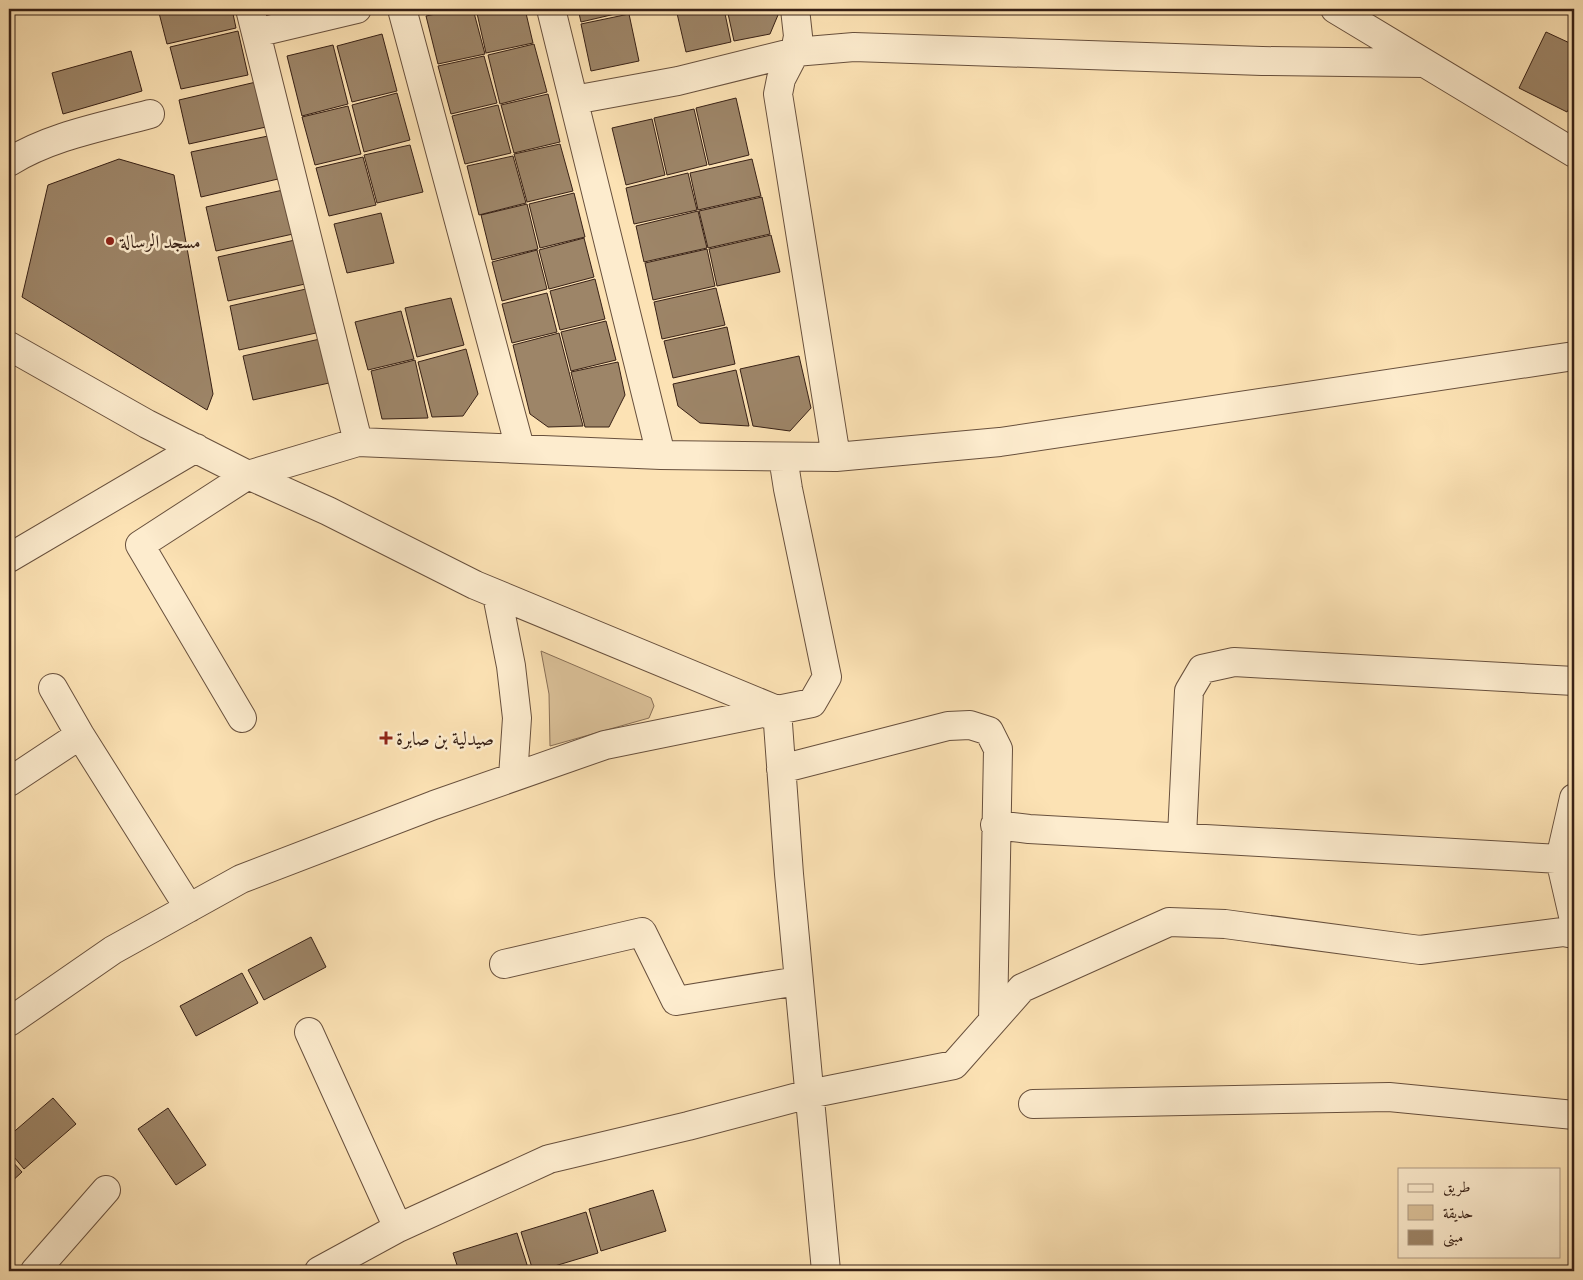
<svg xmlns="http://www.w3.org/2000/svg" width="1583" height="1280" viewBox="0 0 1583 1280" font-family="'Sorts Mill Goudy',Amiri,serif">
	<rect width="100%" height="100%" fill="#fce2b4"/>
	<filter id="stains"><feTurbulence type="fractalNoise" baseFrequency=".004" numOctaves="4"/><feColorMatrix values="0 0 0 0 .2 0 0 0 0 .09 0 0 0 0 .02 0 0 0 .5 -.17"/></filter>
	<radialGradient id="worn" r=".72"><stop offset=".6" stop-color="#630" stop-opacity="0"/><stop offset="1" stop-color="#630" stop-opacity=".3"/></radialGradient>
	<path fill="#dbc199" stroke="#897057" d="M 541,651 L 651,698 L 654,706 L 649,718 L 550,746 L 549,694 Z"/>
	<path fill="#9d8568" stroke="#372015" d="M 158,9 L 232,9 L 236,28 L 167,44 Z
		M 459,9 L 473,9 L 485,54 L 438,64 L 426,16 Z
		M 476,9 L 525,9 L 533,43 L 486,53 Z
		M 578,9 L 627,9 L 628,11 L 581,22 Z
		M 676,9 L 724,9 L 731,42 L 686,52 Z
		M 727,9 L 777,9 L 778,15 L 770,34 L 734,41 Z
		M 629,14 L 639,61 L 591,71 L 581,24 Z
		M 238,31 L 248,75 L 181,89 L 170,47 Z
		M 1546,32 L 1574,45 L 1574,99 L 1567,112 L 1519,88 Z
		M 382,34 L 397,91 L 352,102 L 337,46 Z
		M 534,44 L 547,92 L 500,104 L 488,55 Z
		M 333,45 L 348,104 L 302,116 L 287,56 Z
		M 131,51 L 142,91 L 63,114 L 52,73 Z
		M 484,56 L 497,103 L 451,114 L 438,66 Z
		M 256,82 L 266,127 L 189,144 L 179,100 Z
		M 397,93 L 410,140 L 364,152 L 352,105 Z
		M 548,94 L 560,142 L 514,153 L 501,105 Z
		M 736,98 L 749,155 L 709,165 L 696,108 Z
		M 498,105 L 511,153 L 465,164 L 452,116 Z
		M 348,106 L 361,154 L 315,165 L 302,117 Z
		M 694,109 L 707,165 L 667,175 L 654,118 Z
		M 652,119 L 665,175 L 626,185 L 612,128 Z
		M 268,136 L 278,179 L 201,197 L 191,152 Z
		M 560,144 L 573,191 L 527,202 L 514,154 Z
		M 410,145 L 423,192 L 377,203 L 364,155 Z
		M 513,156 L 526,203 L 479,215 L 467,166 Z
		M 363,157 L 376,205 L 329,216 L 316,168 Z
		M 119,159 L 174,175 L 213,394 L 207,410 L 22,297 L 48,185 Z
		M 752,159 L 761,196 L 698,210 L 690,173 Z
		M 688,173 L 697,210 L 634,224 L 626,188 Z
		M 283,190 L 293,234 L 216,251 L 206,207 Z
		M 574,193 L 585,237 L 540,248 L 529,204 Z
		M 762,197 L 770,234 L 708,248 L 699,211 Z
		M 527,204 L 538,249 L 492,260 L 481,215 Z
		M 698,211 L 707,248 L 644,262 L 636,226 Z
		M 381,213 L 394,263 L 347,273 L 334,224 Z
		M 771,235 L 780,272 L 717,286 L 709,249 Z
		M 584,238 L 594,277 L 549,289 L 539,250 Z
		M 295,240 L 305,284 L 228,301 L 218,257 Z
		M 707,249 L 715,286 L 653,300 L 645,263 Z
		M 537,250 L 547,289 L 502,301 L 492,262 Z
		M 595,279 L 605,319 L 560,330 L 550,291 Z
		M 716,288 L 725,325 L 662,339 L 654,302 Z
		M 306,289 L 316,333 L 239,350 L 230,306 Z
		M 547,293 L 557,332 L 512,343 L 502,304 Z
		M 451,298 L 464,345 L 417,357 L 405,308 Z
		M 401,311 L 414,359 L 368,370 L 355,322 Z
		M 606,321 L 616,360 L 571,371 L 561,332 Z
		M 727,327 L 735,364 L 673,378 L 664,341 Z
		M 559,333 L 583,426 L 548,427 L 530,414 L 513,345 Z
		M 320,339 L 329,383 L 253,400 L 243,356 Z
		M 466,349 L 478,394 L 463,416 L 432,417 L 418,362 Z
		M 799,356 L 811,408 L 790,431 L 753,426 L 740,369 Z
		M 415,360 L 428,418 L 382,419 L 371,371 Z
		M 618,362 L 625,395 L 609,427 L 585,427 L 571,372 Z
		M 736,370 L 749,426 L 700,423 L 678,406 L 673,384 Z
		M 311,937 L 326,967 L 264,1000 L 248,970 Z
		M 242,973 L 258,1003 L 196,1036 L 180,1006 Z
		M 53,1098 L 76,1124 L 24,1169 L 9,1151 L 9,1136 Z
		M 168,1108 L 206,1165 L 176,1185 L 138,1129 Z
		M 9,1158 L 22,1172 L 9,1184 Z
		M 653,1190 L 666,1231 L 601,1251 L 589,1209 Z
		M 586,1212 L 598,1253 L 538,1271 L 533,1271 L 521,1232 Z
		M 517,1233 L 529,1271 L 459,1271 L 453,1253 Z"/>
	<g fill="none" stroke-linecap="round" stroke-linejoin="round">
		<defs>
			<path id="minor" d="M 250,9 L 358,442
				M 402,9 L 520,448
				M 551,9 L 661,455
				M 795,9 L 798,36 L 795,52 L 781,79 L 778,94 L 836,457
				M 1335,9 L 1574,153
				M 256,33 L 357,9
				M 574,100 L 678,81 L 795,52 L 854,47 L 1262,61 L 1424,63
				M 9,162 C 51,136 102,127 150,114
				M 9,346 L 147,424 L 248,475 L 328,511 L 475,585 L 777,710 L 789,874 L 826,1271
				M 9,558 L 196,448
				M 497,595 L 511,666 L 517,718 L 513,777
				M 53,688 L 80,735 L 189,908
				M 242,718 L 140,545 L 248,475 L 358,442 L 661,455 L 836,457 L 1000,442 L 1574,356
				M 781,769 L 948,726 L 970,725 L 989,731 L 998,749 L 993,1021
				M 9,782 L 80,735
				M 1574,798 L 1560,859 L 1574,920
				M 995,825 L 1029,829 L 1560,859
				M 1182,836 L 1189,691 L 1202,669 L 1234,662 L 1574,681
				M 504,964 L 642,932 L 676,1001 L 798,981
				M 9,1022 L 113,950 L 241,879 L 434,805 L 605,745 L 812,703 L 827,677 L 788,489 L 783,457
				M 309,1032 L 398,1228
				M 1033,1104 L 1389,1097 L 1574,1115
				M 35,1271 L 106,1190
				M 319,1271 L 398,1228 L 549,1159 L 688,1126 L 809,1094 L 954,1065 L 1022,988 L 1169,922 L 1225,924 L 1420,950 L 1563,932 L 1574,934"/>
		</defs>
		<use href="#minor" stroke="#68503d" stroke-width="30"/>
		<use href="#minor" stroke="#fdecce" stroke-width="28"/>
	</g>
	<g fill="#8f2418" stroke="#fdecce" stroke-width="2">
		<circle cx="110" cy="241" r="5"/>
		<path d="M383.5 730.5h5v5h5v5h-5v5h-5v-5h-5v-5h5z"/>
	</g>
	<g text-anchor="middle" stroke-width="5" stroke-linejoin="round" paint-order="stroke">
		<g font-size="19" fill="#372015" stroke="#fdecce" text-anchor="start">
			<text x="120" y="248">مسجد الرسالة</text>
			<text x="396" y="745">صيدلية بن صابرة</text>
		</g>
	</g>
	<rect width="1583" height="1280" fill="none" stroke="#fce2b4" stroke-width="30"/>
	<rect x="10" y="10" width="1563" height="1260" fill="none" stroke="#372015" stroke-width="2.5"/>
	<rect x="15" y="15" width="1553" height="1250" fill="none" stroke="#372015"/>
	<rect x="1398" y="1168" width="162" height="90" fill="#fdecce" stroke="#ae9a84"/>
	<rect x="1408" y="1184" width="25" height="8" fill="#fdecce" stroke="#ae9a84"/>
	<text x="1443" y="1192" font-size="15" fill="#372015">طريق</text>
	<rect x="1408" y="1205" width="25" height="15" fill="#dbc199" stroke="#ae9a84"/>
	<text x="1443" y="1218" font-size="15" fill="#372015">حديقة</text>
	<rect x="1408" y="1230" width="25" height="15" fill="#9d8568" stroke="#ae9a84"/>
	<text x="1443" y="1242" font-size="15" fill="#372015">مبنى</text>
	<rect width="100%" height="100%" filter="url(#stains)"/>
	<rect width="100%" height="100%" fill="url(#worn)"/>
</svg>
